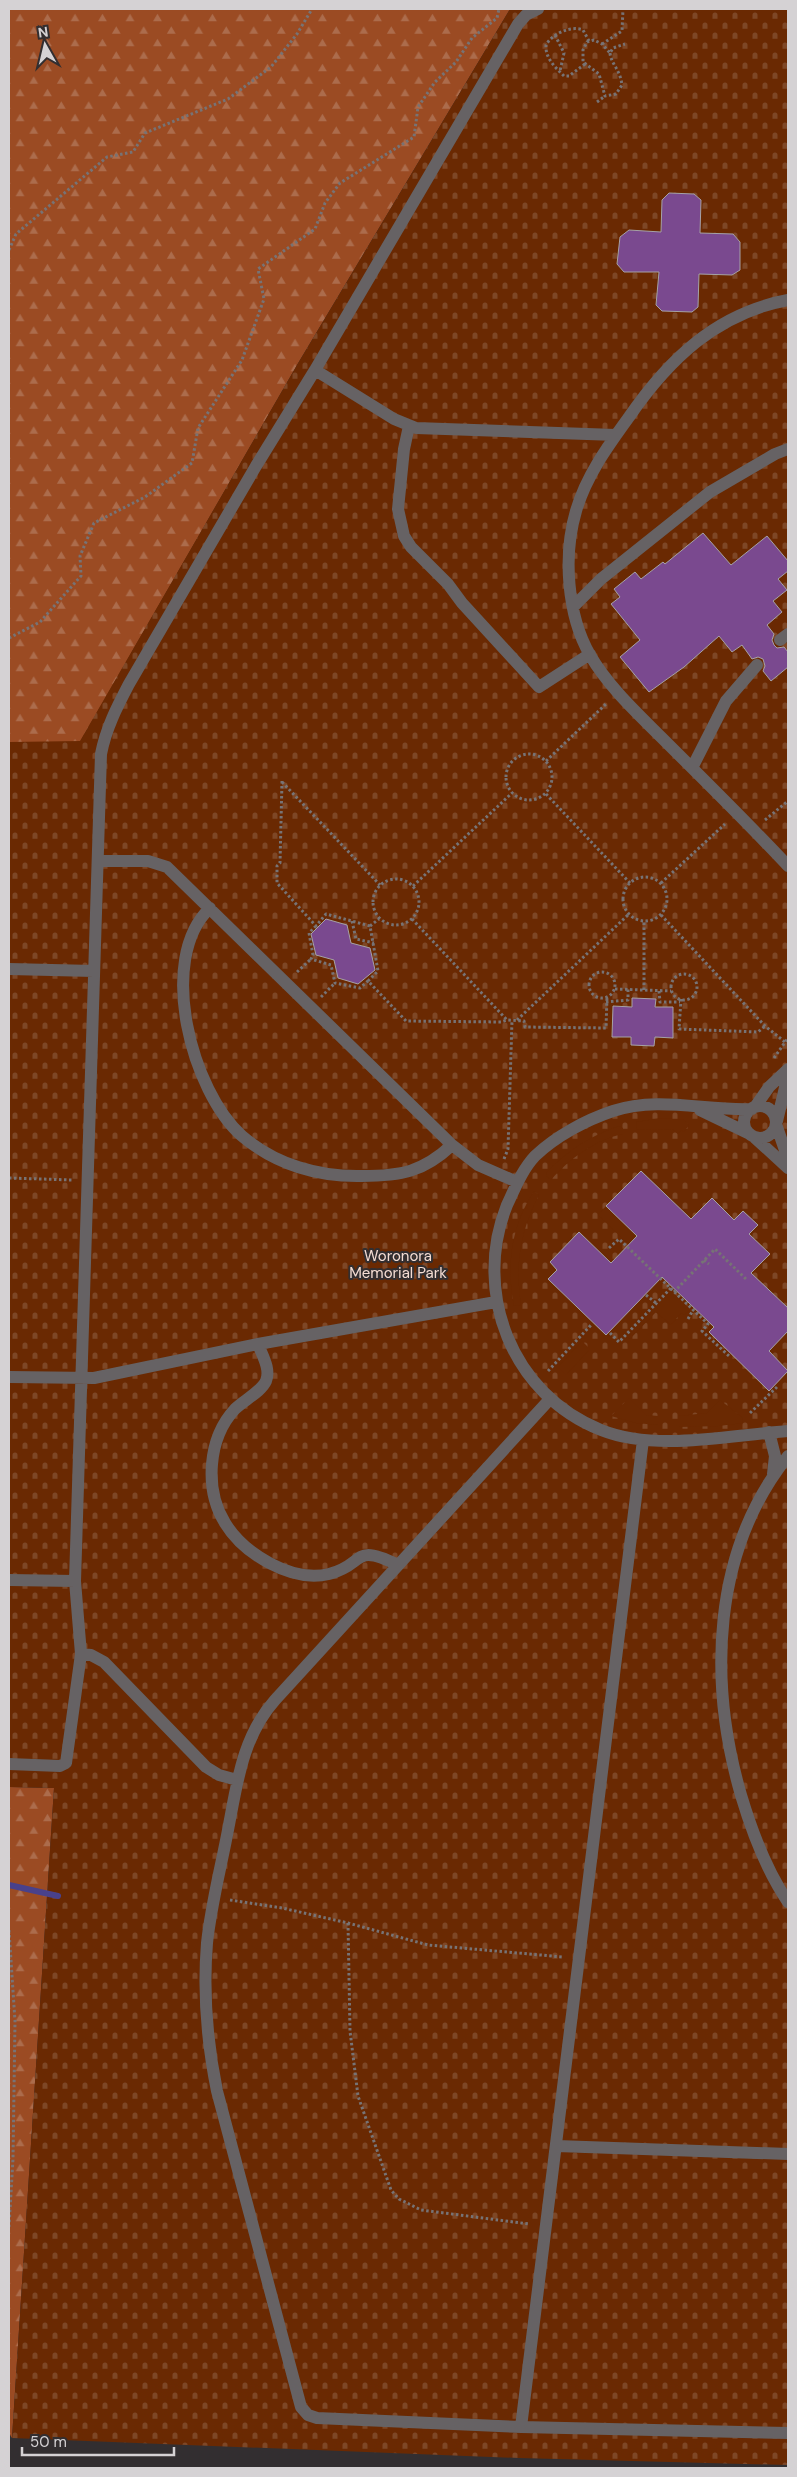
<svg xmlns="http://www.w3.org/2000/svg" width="797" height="2477" viewBox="0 0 797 2477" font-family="'DM Sans',sans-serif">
	<defs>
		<pattern id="forest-firs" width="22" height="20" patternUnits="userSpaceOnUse" patternTransform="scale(1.25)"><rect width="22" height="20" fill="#9b4b23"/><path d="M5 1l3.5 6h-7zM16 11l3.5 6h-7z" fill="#ac6c4c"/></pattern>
		<pattern id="cemetery-stones" width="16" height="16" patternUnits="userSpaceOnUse" patternTransform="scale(1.25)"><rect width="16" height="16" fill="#6a2902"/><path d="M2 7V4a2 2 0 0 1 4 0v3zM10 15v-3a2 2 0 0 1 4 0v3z" fill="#7e4726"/></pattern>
	</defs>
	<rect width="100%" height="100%" fill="#322e30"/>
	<path fill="url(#forest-firs)" d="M 9,9 L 510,9 L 297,365 L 80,742 L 9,742 Z
		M 9,1787 L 54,1788 L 12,2438 L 9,2433 Z"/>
	<path fill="url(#cemetery-stones)" d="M 510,9 L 788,9 L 788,2465 L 519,2458 L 12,2438 L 54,1788 L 9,1787 L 9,742 L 80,741 L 297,365 Z"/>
	<path fill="#6a2902" d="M 661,1118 L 684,1120 L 689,1125 L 684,1132 L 681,1130 L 678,1134 L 672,1129 L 637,1130 L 636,1122 Z
		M 619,1126 L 623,1128 L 623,1134 C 595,1140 569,1159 551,1180 L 546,1176 L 547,1172 C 568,1150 590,1136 619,1126 Z
		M 534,1191 L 539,1195 C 520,1231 515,1265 521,1305 L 514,1306 C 506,1266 511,1226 534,1191 Z
		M 606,1206 L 679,1275 L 670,1284 L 598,1215 Z
		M 671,1290 L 690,1309 L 685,1315 L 681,1313 L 671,1325 L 656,1312 L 630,1339 L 627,1336 Z
		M 582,1341 L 590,1349 L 566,1375 L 558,1367 Z
		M 629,1398 L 646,1415 L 658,1416 L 658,1425 L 636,1423 L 611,1416 Z
		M 720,1400 L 743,1418 L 742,1423 L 719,1426 L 679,1427 L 679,1416 L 707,1413 Z"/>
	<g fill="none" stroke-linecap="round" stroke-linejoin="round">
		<path stroke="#49418b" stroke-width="6" d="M 9,1885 L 58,1896"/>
	</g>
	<path fill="#7a498f" stroke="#a5a2a6" d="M 669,193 L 694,194 L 701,200 L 700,233 L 733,234 L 740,242 L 740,270 L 732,275 L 699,274 L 698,307 L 692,312 L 662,311 L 656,305 L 659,272 L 624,272 L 617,264 L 620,237 L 629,230 L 661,232 L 662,200 Z
		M 703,533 L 731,565 L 767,536 L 788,561 L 788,571 L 778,579 L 787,590 L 773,601 L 782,612 L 767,625 L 774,634 L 772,640 L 774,645 L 777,648 L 784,647 L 788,652 L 788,667 L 771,681 L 763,671 L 765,666 L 763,659 L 758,657 L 752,659 L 742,645 L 732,652 L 719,636 L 684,667 L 649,692 L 620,657 L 640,640 L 611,604 L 620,597 L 614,589 L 635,572 L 641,579 L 663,562 L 665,564 Z
		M 326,919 L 347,925 L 351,943 L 370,948 L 375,970 L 358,984 L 338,978 L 334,960 L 316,955 L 311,934 Z
		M 632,998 L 656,999 L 655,1007 L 673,1007 L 673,1038 L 655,1037 L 654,1046 L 631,1045 L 631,1037 L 612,1037 L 613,1006 L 632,1007 Z
		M 641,1171 L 691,1219 L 712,1198 L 734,1220 L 743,1211 L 758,1225 L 749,1234 L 770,1254 L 751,1273 L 788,1308 L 788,1331 L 769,1351 L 788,1371 L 769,1391 L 709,1332 L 714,1327 L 662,1277 L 606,1335 L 548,1279 L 557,1270 L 550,1262 L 579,1232 L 611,1263 L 637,1236 L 606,1206 Z"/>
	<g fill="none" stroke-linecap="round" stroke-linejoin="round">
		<path stroke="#777375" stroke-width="3" stroke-dasharray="2.5 2.5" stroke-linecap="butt" d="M 555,35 L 564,53 L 560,71
			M 602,44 L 622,31 L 623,9
			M 610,53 C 611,64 620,69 622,85 L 616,94 L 605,96 L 599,74 L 583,62 L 583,50 L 587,42 L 594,40 L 602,44 L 610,53 L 613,48 L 625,44
			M 585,64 L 569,76 L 564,76 C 555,67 545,58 546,45 C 552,34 571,25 583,30 L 589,41
			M 597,102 L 605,96
			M 9,250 L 16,234 L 107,157 L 133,152 L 145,133 L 228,99 L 271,67 L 297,34 L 312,9
			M 9,638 L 40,622 L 81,576 L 80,556 L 94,523 L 145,497 L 192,463 L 198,428 L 242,360 L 264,299 L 258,269 L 315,229 L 325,203 L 340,183 L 414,137 L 418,107 L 435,82 L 456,62 L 472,38 L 497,18 L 499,9
			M506 777a23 23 0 1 1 46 0a23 23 0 1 1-46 0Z
			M 546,761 L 607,703
			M 282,781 L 280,863 L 277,866 L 277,883 L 316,926 L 326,914 L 370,926 L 378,971 L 368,981 L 406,1021 L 501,1022 L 507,1020
			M 282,782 L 380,885
			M 546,794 L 630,883
			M 765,820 L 788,801
			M623 899a22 22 0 1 1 44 0a22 22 0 1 1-44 0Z
			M373 902a23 23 0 1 1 46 0a23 23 0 1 1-46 0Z
			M 661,883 L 725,824
			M 413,886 L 512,793
			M 661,915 L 765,1026 L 785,1042
			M 412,919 L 507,1020 L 524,1021 L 525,1027 L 606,1028 L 607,997
			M 352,921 L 356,939 L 374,943
			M 316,926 L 309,933 L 313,955 L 311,959 L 331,965 L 335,983 L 360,988 L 368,981
			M 370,926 L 379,919
			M589 985a13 13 0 1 1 26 0a13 13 0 1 1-26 0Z
			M 297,972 L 311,959
			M671 987a13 13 0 1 1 26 0a13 13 0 1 1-26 0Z
			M 615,989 L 671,991
			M 644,990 L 644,921
			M 659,991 L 660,1002 L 680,1002
			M 321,997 L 335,983
			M 681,999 L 679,1029 L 758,1032 L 765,1026
			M 606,1002 L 628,1000 L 628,989
			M 517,1020 L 629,914
			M 774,1058 L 788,1038
			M 504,1159 L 508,1149 L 512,1020
			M 9,1178 L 72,1180
			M 609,1248 L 619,1239 L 708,1324 L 702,1331 L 729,1356
			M 704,1260 L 709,1264
			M 674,1292 L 715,1249 L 746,1279
			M 646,1295 L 656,1303
			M 688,1319 L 693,1310
			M 610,1333 L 619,1342 L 671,1288
			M 548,1371 L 592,1324
			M 750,1413 L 778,1386
			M 230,1900 L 282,1908 L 348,1923 L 428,1945 L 563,1957
			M 348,1923 L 350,2031 L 358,2096 L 391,2190 L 399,2199 L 421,2210 L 529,2224
			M 9,1930 L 15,2021 L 13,2159 L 9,2227"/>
		<path stroke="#666264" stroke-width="12" d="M 788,300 C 717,313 669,359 629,417 C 608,446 586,476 576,511 C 563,555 567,615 590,655 C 608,686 636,712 661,737 C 704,780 747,822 788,866
			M 315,370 L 518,24 L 526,15 L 538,9
			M 409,426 L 404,449 L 398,509 L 404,536 L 411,547 L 448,584 L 462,603 L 539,687 L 590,654
			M 574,606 L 601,579 L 710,492 L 775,454 L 788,449
			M 780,640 L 788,634
			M 692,768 L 726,701 L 757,665
			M 99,861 L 148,861 L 167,867 L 452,1145 L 478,1165 L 517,1182
			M 210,908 C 156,959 192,1092 242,1136 C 276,1165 319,1177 362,1176 C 401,1176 423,1172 452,1145
			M 9,969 L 94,971
			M744 1122a16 16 0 1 1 32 0a16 16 0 1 1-32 0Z
			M 755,1107 L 769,1087 L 788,1069
			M 752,1109 C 705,1111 659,1096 613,1111 C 586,1120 556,1136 535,1156 C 522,1170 515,1188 507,1205 C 472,1292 512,1395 601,1430 C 656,1452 730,1435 788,1431
			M 700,1110 L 750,1134
			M 777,1121 L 788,1075
			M 776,1124 L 788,1159
			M 753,1136 L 788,1168
			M 9,1377 L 94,1378 L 258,1344
			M 769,1432 L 775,1456 L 773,1474
			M 643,1440 L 521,2427 L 788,2433
			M 788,1456 C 712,1551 708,1681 741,1795 C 752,1832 766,1870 788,1902
			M 398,1565 C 351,1542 366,1565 329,1574 C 292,1583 244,1554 225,1523 C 204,1489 208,1438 235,1409 C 244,1400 261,1392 266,1381 C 271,1369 262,1355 258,1344 L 496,1302
			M 9,1580 L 75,1581
			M 9,1764 L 60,1766 L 66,1763 L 81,1654
			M 237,1780 L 219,1775 L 206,1767 L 104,1662 L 91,1655 L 81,1654 L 75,1581 L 101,754 C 106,728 117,707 129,684 L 256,466 L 315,370 L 394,419 L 416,428 L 616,435
			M 557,2146 L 788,2154
			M 521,2427 L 317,2418 L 308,2415 L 301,2407 L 217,2091 C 207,2042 203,1992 207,1943 C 211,1905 221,1867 228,1830 C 237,1784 242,1737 275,1700 L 550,1399"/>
	</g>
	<g text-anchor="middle" stroke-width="4" stroke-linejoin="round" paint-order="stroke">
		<g font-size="15" fill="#f5ddd3" stroke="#322e30">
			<text x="398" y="1261">Woronora<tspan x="398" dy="17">Memorial Park</tspan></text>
		</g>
	</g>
	<rect width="797" height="2477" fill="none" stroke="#d5d2d4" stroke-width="20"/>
	<g transform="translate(45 45) rotate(352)" stroke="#322e30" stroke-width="4" paint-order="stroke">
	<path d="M0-4L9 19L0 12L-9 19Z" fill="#d5d2d4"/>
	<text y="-8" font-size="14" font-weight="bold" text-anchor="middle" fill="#d5d2d4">N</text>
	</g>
	<path d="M22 2447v8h152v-8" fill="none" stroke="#d5d2d4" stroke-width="2.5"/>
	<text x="30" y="2447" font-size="15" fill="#d5d2d4" stroke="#322e30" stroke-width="4" paint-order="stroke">50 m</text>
</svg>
